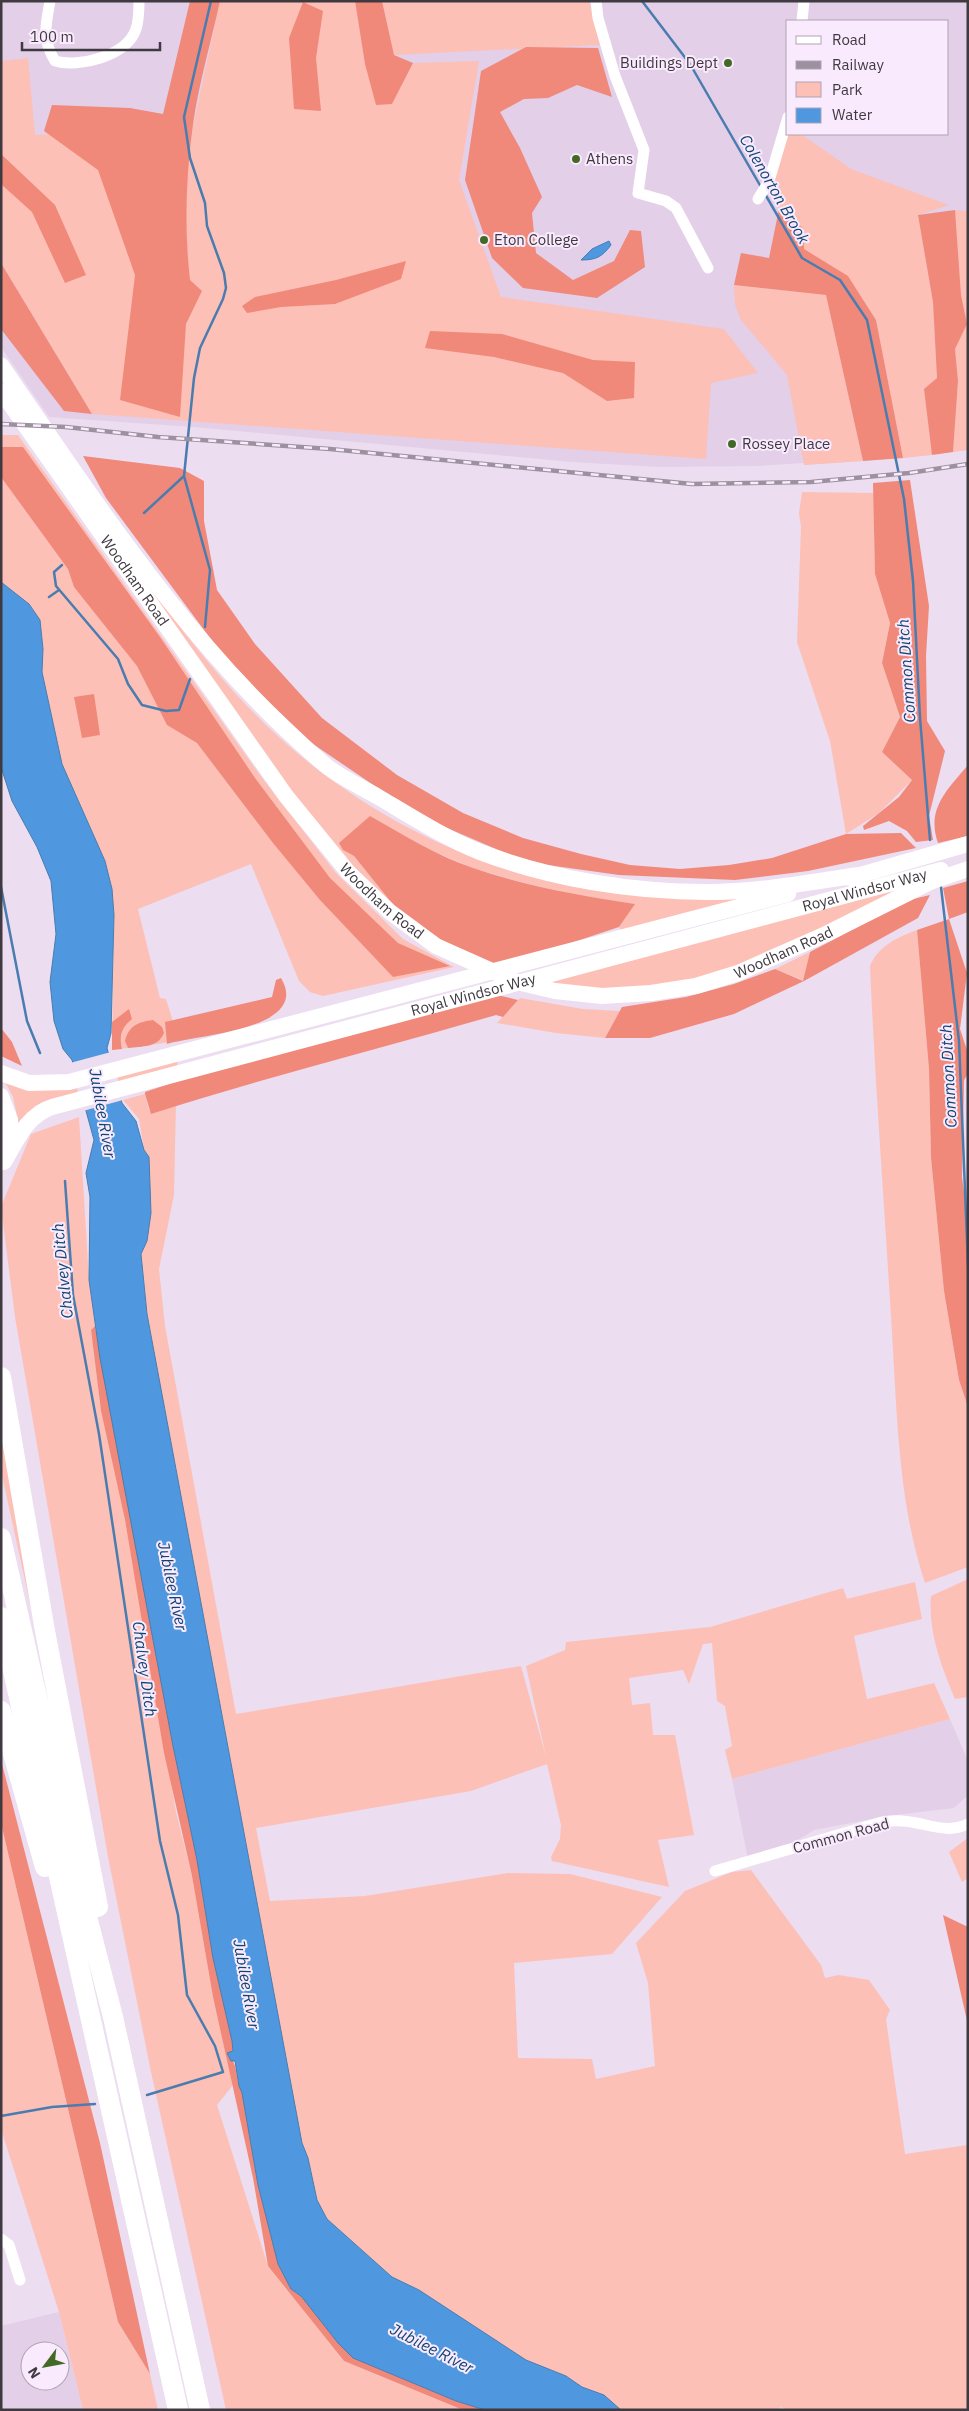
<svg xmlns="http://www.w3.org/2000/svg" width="969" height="2411" viewBox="0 0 969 2411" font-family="'IBM Plex Sans',sans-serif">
	<rect width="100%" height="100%" fill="#ecddf0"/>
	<path fill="#e3cfe8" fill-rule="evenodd" d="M 1,1 L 968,1 L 968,450 L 903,458 L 804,465 L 804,463 L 754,466 L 658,467 L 572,462 L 194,427 L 49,417 L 1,347 ZM 788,21 L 948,21 L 948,134 L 788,134 Z
		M 950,1719 L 968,1761 L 968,1795 L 954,1808 L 887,1816 L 814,1830 L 793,1843 L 748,1859 L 732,1779 Z
		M 59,2312 L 83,2410 L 1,2410 L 1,2326 ZM 30,2351 L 60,2351 L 60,2381 L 30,2381 Z"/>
	<path fill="#fdc0b6" d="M 220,1 L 355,1 L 365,64 L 392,104 L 413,63 L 479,61 L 459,180 L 501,297 L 724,329 L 758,373 L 711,383 L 706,459 L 92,414 L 1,263 L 1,61 L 28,58 L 35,135 L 153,131 L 194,122 Z
		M 382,1 L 589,1 L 600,45 L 394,55 Z
		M 788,134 L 801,134 L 851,169 L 949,205 L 918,215 L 933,302 L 937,378 L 924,389 L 932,455 L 903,458 L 876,320 L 848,276 L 803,249 L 803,228 L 779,209 L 770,188 Z
		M 955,210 L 968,211 L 968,450 L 953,452 L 958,381 L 955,349 L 967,324 L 961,295 Z
		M 734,285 L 826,295 L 863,461 L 804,465 L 787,375 L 741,320 L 735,305 Z
		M 1,435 L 18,435 L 260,775 L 336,873 L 403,939 L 454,967 L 323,996 L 310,992 L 299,981 L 251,864 L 138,909 L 160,998 L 166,999 L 179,1041 L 112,1050 L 114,915 L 105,861 L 62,764 L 42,672 L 43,649 L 40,620 L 29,604 L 1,582 Z
		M 802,492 L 874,493 L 875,574 L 890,623 L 882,663 L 900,717 L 882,752 L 912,780 L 879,813 L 846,834 L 830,741 L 797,642 L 801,527 L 799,513 Z
		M 106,526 C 163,605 221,689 296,752 C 386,828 497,878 614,893 C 629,895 646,894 662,894 C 695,895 728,895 762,896 L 622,931 L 619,927 L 634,904 L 574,895 L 524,883 L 472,868 L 426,848 L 343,850 L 354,856 L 407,922 L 311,822 Z
		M 900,886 L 870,906 L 755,964 L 634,994 L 541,985 Z
		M 917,930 L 929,1069 L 931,1158 L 944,1291 L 959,1380 L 968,1407 L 968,1567 L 925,1583 C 897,1499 897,1405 891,1317 C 884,1200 875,1083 870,966 C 878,946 898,937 917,930 Z
		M 810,952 L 804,981 L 775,969 Z
		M 520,998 L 583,1009 L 620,1011 L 605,1038 L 556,1033 L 497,1023 Z
		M 178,1060 L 177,1066 L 45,1101 L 35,1106 L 19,1124 L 13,1097 L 4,1080 L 17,1084 Z
		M 145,1094 L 149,1110 L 176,1103 L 174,1195 L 159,1269 L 165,1326 L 236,1714 L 521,1666 L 546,1757 L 526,1666 L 565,1650 L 566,1642 L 710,1627 L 843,1588 L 847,1599 L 915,1582 L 922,1619 L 854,1636 L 867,1699 L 934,1683 L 950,1719 L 732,1779 L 725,1750 L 732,1746 L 725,1706 L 717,1701 L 712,1643 L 703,1644 L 689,1684 L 683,1670 L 629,1678 L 632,1705 L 650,1703 L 653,1735 L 675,1735 L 694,1835 L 658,1840 L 669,1887 L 552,1861 L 551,1857 L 560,1839 L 561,1825 L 547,1764 L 471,1791 L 256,1828 L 270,1901 L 365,1896 L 508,1873 L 570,1874 L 662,1897 L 612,1954 L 514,1963 L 518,2058 L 592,2059 L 596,2079 L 655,2066 L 648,1983 L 636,1943 L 685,1891 L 732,1872 L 751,1870 L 821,1965 L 825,1978 L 839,1975 L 869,1980 L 890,2010 L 886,2019 L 905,2154 L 968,2145 L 968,2410 L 788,2410 L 780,2407 L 780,2410 L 621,2410 L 604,2395 L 582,2387 L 566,2376 L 526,2360 L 419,2290 L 392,2277 L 327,2219 L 317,2200 L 308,2158 L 302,2143 L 147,1314 L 141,1254 L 147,1241 L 149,1157 L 144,1150 L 139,1119 L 123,1100 Z
		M 79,1117 L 89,1280 L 95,1326 L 91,1330 L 101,1411 L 125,1520 L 176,1812 L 192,1876 L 213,1997 L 233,2085 L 217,2105 L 268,2266 L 344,2361 L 463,2410 L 226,2410 L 151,2072 L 108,1857 L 15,1317 L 1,1207 L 31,1134 Z
		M 1,1407 L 53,1708 L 1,1471 Z
		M 968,1579 L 968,1697 L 955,1699 C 941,1666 928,1632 931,1596 Z
		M 1,1823 L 118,2322 L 150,2374 L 158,2410 L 83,2410 L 59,2312 L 1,2129 Z
		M 968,1838 L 968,1878 L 962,1882 L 949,1852 Z"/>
	<path fill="#f0897a" d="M 190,1 L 220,1 C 211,42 199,83 193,124 C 186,176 184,227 190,280 L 202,291 L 186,324 L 180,417 L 120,400 L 135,275 L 98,170 L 44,131 L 52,105 L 130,108 L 163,114 Z
		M 355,1 L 382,1 L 394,55 L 413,63 L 392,104 L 376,105 L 365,64 Z
		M 303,2 L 323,11 L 316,58 L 321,111 L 294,109 L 289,38 Z
		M 526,47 L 598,48 L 612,97 L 577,85 L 548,98 L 524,99 L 500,112 L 520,148 L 542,197 L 532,213 L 536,253 L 573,280 L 614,261 L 630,230 L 641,231 L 645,267 L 597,298 L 523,288 L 492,258 L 465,180 L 481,71 Z
		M 1,154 L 55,205 L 86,275 L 65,283 L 32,212 L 1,184 Z
		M 779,209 L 803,228 L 804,249 L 848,276 L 876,320 L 903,458 L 863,461 L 826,295 L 734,285 L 741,253 L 769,258 Z
		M 955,210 L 961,295 L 967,324 L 955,349 L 958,381 L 953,452 L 932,455 L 924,389 L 937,378 L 933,302 L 918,215 Z
		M 406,261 L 401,279 L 335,304 L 281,307 L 247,313 L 242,306 L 255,297 L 336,280 Z
		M 1,263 L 92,414 L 64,411 L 1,329 Z
		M 430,331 L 502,334 L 593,360 L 635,362 L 634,398 L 607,401 L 563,373 L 494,357 L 425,348 Z
		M 1,447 L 23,447 L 160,637 L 255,778 L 330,878 L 398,943 L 450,966 L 393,977 L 320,900 L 273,843 L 197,743 L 167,725 L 137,666 L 74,587 L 68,569 L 1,477 Z
		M 83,456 L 180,468 L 204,481 L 204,521 L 217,590 L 255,644 L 322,718 L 397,775 L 463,813 L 523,838 L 581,854 L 630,865 L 680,869 L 729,865 L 772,858 L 846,834 L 901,833 L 916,848 L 808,871 L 735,880 L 619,875 L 526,862 L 419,816 L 313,744 L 230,665 L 106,498 Z
		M 910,480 L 929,606 L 926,656 L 927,721 L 945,751 L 929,816 L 933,840 L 916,842 L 907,831 L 889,821 L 864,830 L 863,826 L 899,797 L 912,780 L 882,752 L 900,717 L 882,663 L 890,623 L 875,574 L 873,483 Z
		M 94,694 L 100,735 L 82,738 L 74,697 Z
		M 968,765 L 968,836 L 938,843 C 926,809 947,790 968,765 Z
		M 370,816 C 404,835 437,856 473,868 C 526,886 580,896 635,904 L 619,927 L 571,943 L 489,965 L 407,922 L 354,856 L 343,850 L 339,843 Z
		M 968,881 L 968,912 L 949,919 L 967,973 L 960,1029 L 968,1053 L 968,1074 L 964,1080 L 962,1177 L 968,1221 L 968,1407 L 959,1380 L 944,1291 L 931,1158 L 929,1069 L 917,930 L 949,919 L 943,888 Z
		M 930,895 L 918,918 L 804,981 L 734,1014 L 650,1038 L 605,1038 L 622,1007 L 686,997 L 734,984 L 775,969 L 803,981 L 810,952 L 909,900 Z
		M 281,978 C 312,1030 196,1035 167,1044 L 165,1022 L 272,997 L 276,980 Z
		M 497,995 L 518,1000 L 503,1017 L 496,1015 C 381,1049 265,1077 151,1114 L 145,1094 L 145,1092 L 199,1074 Z
		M 129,1009 L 132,1019 C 121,1028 119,1036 122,1049 L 112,1050 L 112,1022 Z
		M 153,1020 L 162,1027 L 164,1033 C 158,1048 142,1046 128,1048 L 125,1041 C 129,1025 139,1022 153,1020 Z
		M 1,1028 L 12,1042 L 22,1066 L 1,1056 Z
		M 95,1326 L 173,1746 L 197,1860 L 213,1958 L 232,2041 L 233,2051 L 227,2053 C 239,2064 235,2079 242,2093 L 258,2185 L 278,2264 L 291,2289 L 301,2296 L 338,2343 L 353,2358 L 456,2401 L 485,2410 L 463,2410 L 344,2361 L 268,2266 L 253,2178 L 213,1997 L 192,1876 L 164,1753 L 125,1520 L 101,1411 L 91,1330 Z
		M 1,1760 L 100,2143 L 150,2374 L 118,2322 L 1,1823 Z
		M 943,1915 L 968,1927 L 968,2025 Z"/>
	<path fill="#4f98df" stroke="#4a7caf" d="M 609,241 L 611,245 C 602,257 596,260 581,260 L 592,249 Z
		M 1,582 L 29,604 L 40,620 L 43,649 L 42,672 L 62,764 L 105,861 L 112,889 L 114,915 L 111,1033 L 107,1048 L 122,1103 L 136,1121 L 144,1150 L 149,1157 L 151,1213 L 147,1241 L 141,1254 L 147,1314 L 302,2143 L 308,2158 L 317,2200 L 327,2219 L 392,2277 L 419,2290 L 526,2360 L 566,2376 L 582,2387 L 604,2395 L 621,2410 L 485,2410 L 456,2401 L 353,2358 L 338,2343 L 301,2296 L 291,2289 L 278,2264 L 258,2185 L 242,2093 L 239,2086 L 235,2061 L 231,2061 L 227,2053 L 233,2051 L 232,2041 L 213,1958 L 197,1860 L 173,1746 L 100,1358 L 89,1280 L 90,1197 L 86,1173 L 94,1140 L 72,1060 L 63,1049 L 54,1021 L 50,982 L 56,934 L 51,881 L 37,847 L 12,801 L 1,767 Z"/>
	<path fill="#ecddf0" d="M 111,1052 L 123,1100 L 83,1111 L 70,1063 Z"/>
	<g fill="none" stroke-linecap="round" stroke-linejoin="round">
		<path stroke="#4a7caf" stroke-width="2.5" d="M 642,1 L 690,64 L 761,187
			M 765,194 L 802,258 L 840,280 L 867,320 L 904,499 L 913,581 L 920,718 L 930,840
			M 144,513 L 184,476
			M 62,565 L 54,572 L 56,586 L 118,659 L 128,684 L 142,705 L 166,711 L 179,710 L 190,679
			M 49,597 L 59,590
			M 205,627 L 210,570 L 184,476 L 194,378 L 200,348 L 223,299 L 226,288 L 224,273 L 207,226 L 205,203 L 190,158 L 184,117 L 211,1
			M 1,887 L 27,1021 L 40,1053
			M 941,887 L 959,1041 L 968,1265
			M 65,1181 L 73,1295 L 99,1434 L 160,1841 L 178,1915 L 187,1995 L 215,2046 L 223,2072 L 147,2095
			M 1,2116 L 52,2107 L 95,2104"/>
		<path stroke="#fff" stroke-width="11" d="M 50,1 C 46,26 41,38 55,61 C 79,68 127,56 136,29 C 139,20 139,10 139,1
			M 596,1 L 598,18 L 615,76 L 644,150 L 638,193 L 666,201 L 676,208 L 708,268
			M 802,21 L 804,1
			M 758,199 L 769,181 L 788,117
			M 715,1871 L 882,1822 C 889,1821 896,1820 902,1821 C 925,1822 946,1835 968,1824
			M 1,2239 L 9,2245 L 20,2280"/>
		<g stroke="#fff" stroke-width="16">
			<path d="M 1,365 C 98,506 193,653 324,764 C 340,778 362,787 380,798 C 412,817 445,838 480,852 C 551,879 632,892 708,892 C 759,892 810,882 859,875"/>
			<path id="s1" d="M 1,391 L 286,796 L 348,872 L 390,912 L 436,946 L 517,982 L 555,991 L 602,996 L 651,993 L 696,986 L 738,973 L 826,934 L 930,882 L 968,869"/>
			<path d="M 850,878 L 968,844"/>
			<path d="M 1,1073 L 29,1083 L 69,1082 L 788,894"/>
			<path d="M 1,1096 L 10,1120 L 8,1149"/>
			<path id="s2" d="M 4,1162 C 17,1140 26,1116 52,1107 L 941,870"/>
		</g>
		<path stroke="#fff" stroke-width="20" d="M 1,1377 L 45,1631 L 98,1907
			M 1,1538 L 85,1909 L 113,2017 L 200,2410
			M 1,1617 L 178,2410
			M 1,1711 L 45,1867"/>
		<defs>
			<path id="rail" d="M 1,424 L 66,427 L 158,437 L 330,449 L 692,484 L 811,482 L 909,473 L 968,464"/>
		</defs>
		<use href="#rail" stroke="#9c919e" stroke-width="4.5"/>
		<use href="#rail" stroke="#f9eafd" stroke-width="2.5" stroke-dasharray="8" stroke-linecap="butt"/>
	</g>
	<g fill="#436a25" stroke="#f9eafd" stroke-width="2">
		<circle cx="728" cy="63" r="5"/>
		<circle cx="576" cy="159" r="5"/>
		<circle cx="484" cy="240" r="5"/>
		<circle cx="732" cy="444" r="5"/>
	</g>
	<g text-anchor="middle" stroke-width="4" stroke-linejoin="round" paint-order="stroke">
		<g font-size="15" fill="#3f3940" stroke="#f9eafd" text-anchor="start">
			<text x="718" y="68" text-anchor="end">Buildings Dept</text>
			<text x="586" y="164">Athens</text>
			<text x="494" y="245">Eton College</text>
			<text x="742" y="449">Rossey Place</text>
		</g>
		<g font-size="15" fill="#3f3940" stroke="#f9eafd">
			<text dy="5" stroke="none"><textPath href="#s1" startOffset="232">Woodham Road</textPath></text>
			<text dy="5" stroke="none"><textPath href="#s2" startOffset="916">Royal Windsor Way</textPath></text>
			<text dy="5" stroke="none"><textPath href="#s1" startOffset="638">Woodham Road</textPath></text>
			<text dy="5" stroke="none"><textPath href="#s1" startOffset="1072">Woodham Road</textPath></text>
			<text dy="5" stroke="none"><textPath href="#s2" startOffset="511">Royal Windsor Way</textPath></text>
			<text transform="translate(841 1836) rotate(-15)" y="5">Common Road</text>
		</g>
		<g font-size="16" font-style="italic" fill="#114674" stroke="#f9eafd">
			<text transform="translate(775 189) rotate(60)" y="6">Colenorton Brook</text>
			<text transform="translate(906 671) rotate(-94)" y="6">Common Ditch</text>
			<text transform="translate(948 1076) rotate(-93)" y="6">Common Ditch</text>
			<text transform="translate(103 1113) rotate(80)" y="6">Jubilee River</text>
			<text transform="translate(62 1271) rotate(-96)" y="6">Chalvey Ditch</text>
			<text transform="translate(173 1586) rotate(78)" y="6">Jubilee River</text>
			<text transform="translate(145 1669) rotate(82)" y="6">Chalvey Ditch</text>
			<text transform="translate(247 1984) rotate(80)" y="6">Jubilee River</text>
			<text transform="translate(432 2348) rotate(27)" y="6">Jubilee River</text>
		</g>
	</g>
	<rect width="969" height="2411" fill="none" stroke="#3f3940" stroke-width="5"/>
	<rect x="786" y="20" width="162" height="115" fill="#f9eafd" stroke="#afa3b1"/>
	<rect x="796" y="36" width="25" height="8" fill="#ffffff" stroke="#afa3b1"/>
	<text x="832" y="45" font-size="15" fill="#3f3940">Road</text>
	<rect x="796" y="61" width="25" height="8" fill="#9c919e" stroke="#afa3b1"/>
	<text x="832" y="70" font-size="15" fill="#3f3940">Railway</text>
	<rect x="796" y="82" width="25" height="15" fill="#fdc0b6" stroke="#afa3b1"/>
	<text x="832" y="95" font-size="15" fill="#3f3940">Park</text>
	<rect x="796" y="108" width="25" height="15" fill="#4f98df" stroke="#afa3b1"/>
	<text x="832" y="120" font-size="15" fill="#3f3940">Water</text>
	<g transform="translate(45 2366) rotate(238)"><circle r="24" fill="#f9eafd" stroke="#afa3b1"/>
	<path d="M0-4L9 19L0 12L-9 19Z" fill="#436a25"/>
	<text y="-8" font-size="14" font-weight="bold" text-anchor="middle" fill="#3f3940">N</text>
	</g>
	<path d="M22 42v8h138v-8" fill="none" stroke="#3f3940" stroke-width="2.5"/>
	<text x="30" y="42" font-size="15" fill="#3f3940" stroke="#f9eafd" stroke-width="4" paint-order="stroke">100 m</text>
</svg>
